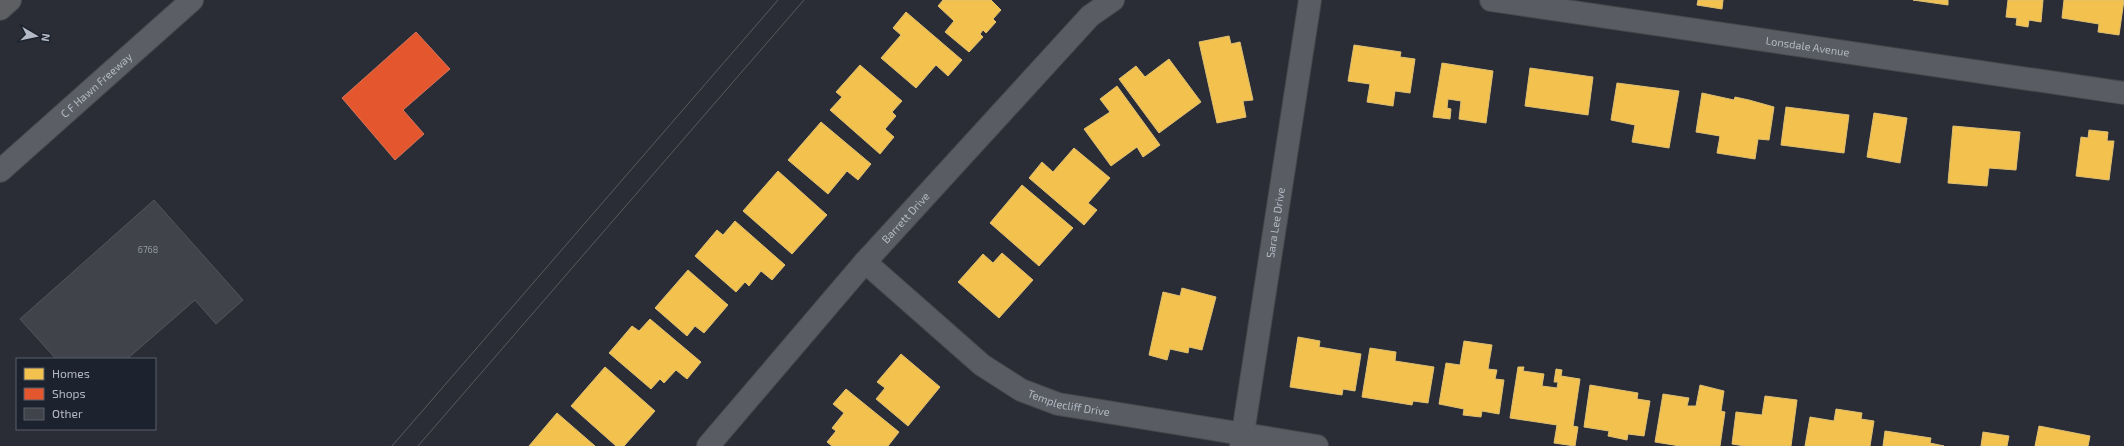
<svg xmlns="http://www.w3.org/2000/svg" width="2124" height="446" viewBox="0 0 2124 446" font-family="'Exo 2',sans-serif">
	<rect width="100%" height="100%" fill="#2a2d35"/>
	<path fill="#f2c14e" stroke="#dfbf72" d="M 943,0 L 991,0 L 1001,10 L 993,19 L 996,22 L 986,33 L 983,30 L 980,34 L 983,37 L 969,52 L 945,32 L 954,21 L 938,6 Z
		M 1698,0 L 1723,0 L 1722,9 L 1697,5 Z
		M 1913,0 L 1948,0 L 1948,5 Z
		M 2008,0 L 2043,0 L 2041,22 L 2029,20 L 2028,27 L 2016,25 L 2017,18 L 2006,17 Z
		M 2064,0 L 2124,0 L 2119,35 L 2098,32 L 2099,24 L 2062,18 Z
		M 906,12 L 962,60 L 948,76 L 936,65 L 916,88 L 881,58 L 901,35 L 893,28 Z
		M 1229,36 L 1231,44 L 1240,42 L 1253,100 L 1243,101 L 1246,117 L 1217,123 L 1199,42 Z
		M 1354,45 L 1401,52 L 1400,57 L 1415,59 L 1410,93 L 1395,91 L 1393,106 L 1367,102 L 1370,84 L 1348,81 Z
		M 1169,59 L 1201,102 L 1159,133 L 1119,79 L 1136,66 L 1145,77 Z
		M 1442,63 L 1493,71 L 1486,123 L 1459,119 L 1461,101 L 1448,99 L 1447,108 L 1451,109 L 1450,119 L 1433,117 Z
		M 860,65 L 902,101 L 892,112 L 896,116 L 885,129 L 894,137 L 880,154 L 830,110 L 842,97 L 836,92 Z
		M 1530,68 L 1593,77 L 1588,115 L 1525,106 Z
		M 1617,83 L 1679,91 L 1669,148 L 1632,142 L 1635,125 L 1611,120 Z
		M 1117,86 L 1160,145 L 1143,157 L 1137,147 L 1111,166 L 1084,129 L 1110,112 L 1100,99 Z
		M 1702,93 L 1734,100 L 1735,97 L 1749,100 L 1774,107 L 1769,140 L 1758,139 L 1755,159 L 1717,153 L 1720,136 L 1696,132 Z
		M 1786,107 L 1849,115 L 1844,153 L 1781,145 Z
		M 1874,113 L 1907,118 L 1900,163 L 1867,157 Z
		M 821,122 L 871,164 L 858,180 L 847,171 L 828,194 L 788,160 Z
		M 1953,126 L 2020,132 L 2016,170 L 1989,168 L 1987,186 L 1948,183 Z
		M 2089,130 L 2108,132 L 2107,141 L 2114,141 L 2109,180 L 2076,176 L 2081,137 L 2088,138 Z
		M 1074,148 L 1110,178 L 1088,203 L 1097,210 L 1084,225 L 1029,178 L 1042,162 L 1053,172 Z
		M 778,171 L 827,215 L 792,254 L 743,211 Z
		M 1022,185 L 1073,228 L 1039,266 L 990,223 Z
		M 735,221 L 785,265 L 772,280 L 761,271 L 749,286 L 745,282 L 736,292 L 695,256 L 717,230 L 723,235 Z
		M 1002,253 L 1033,280 L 999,318 L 958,282 L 983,254 L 993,263 Z
		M 688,270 L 728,305 L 704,333 L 695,326 L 687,336 L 655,308 Z
		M 1182,288 L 1216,297 L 1202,350 L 1189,347 L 1188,353 L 1170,349 L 1167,360 L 1149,355 L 1163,292 L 1180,296 Z
		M 650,319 L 701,362 L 687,379 L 676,370 L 664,383 L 660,379 L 651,389 L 609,353 L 632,326 L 639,331 Z
		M 1298,337 L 1320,341 L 1319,347 L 1361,354 L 1355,391 L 1343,389 L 1342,395 L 1290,387 Z
		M 1464,341 L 1492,345 L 1488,369 L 1497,370 L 1495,379 L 1504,380 L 1499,414 L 1482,411 L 1481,417 L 1463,415 L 1464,409 L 1439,404 L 1446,363 L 1460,365 Z
		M 1370,348 L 1396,352 L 1395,361 L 1434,367 L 1428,403 L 1413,401 L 1412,405 L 1362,397 Z
		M 901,354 L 940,387 L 908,426 L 876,399 L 885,388 L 877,382 Z
		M 605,367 L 655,411 L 624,446 L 616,446 L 571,406 Z
		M 1518,367 L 1524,367 L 1523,371 L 1544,374 L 1542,386 L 1557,388 L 1558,382 L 1554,382 L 1556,369 L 1562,370 L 1561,376 L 1580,379 L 1573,426 L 1578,427 L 1575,446 L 1554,443 L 1557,425 L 1510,418 Z
		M 1590,385 L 1638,393 L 1637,399 L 1650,401 L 1644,436 L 1628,434 L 1627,440 L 1608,436 L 1609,431 L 1584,427 Z
		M 1700,385 L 1724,391 L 1721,411 L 1725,412 L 1720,446 L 1680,446 L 1655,442 L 1663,394 L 1689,398 L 1687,406 L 1696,406 Z
		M 846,389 L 899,432 L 888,446 L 832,446 L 827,442 L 836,431 L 832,428 L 844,413 L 833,404 Z
		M 1765,396 L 1797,400 L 1791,446 L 1745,446 L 1732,444 L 1736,412 L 1762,415 Z
		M 1836,409 L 1862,413 L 1861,419 L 1874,421 L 1870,446 L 1805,446 L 1810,417 L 1834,421 Z
		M 557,413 L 595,446 L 529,446 Z
		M 2039,426 L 2090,436 L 2088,446 L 2035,446 Z
		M 1885,431 L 1931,438 L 1930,443 L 1944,446 L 1883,446 Z
		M 1983,432 L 2009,436 L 2007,446 L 1981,446 Z"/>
	<path fill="#e4572e" stroke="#d5745b" d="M 416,32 L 450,69 L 403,110 L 424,134 L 395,160 L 342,98 Z"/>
	<path fill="#40434a" stroke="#51555c" d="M 154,200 L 243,300 L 216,324 L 195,300 L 127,359 L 56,359 L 20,319 Z"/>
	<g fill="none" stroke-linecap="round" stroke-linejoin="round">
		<defs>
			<g id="minor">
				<path id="s1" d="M 1491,0 L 2124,93"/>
				<path id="s2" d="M 865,262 L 982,365 L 1021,390 L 1058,404 L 1317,446"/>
				<path id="s3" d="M 708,446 L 865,262 L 1090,16 L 1113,0"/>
				<path id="s4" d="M 1241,446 L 1310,0"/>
			</g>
			<g id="major">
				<path id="s5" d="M 0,171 L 192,0"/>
			</g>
			<path id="highway" d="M 0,9 L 10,0"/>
		</defs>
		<use href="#minor" stroke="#46484d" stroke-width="24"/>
		<use href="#major" stroke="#474a51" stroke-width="24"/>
		<use href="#highway" stroke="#464950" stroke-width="24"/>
		<use href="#minor" stroke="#595c62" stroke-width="22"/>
		<use href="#major" stroke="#5b5e64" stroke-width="22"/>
		<use href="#highway" stroke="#5e5f63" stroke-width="22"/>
		<path stroke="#585b60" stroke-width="1" d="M 392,446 L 778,0
			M 418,446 L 804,0"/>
	</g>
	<g text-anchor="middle" stroke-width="4" stroke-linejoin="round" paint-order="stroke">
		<g font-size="9" fill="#969ca6">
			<text x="148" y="253">6768</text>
		</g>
		<g font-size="11" fill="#b3b9c5" stroke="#1d232e">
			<text dy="4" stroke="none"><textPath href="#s1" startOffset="320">Lonsdale Avenue</textPath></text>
			<text dy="4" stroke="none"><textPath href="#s5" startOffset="129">C F Hawn Freeway</textPath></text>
			<text dy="4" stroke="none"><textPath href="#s3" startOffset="302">Barrett Drive</textPath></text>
			<text dy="4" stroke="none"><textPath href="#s4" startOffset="226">Sara Lee Drive</textPath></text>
			<text dy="4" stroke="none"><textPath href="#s2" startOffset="252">Templecliff Drive</textPath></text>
		</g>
	</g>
	<rect x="16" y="358" width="140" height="72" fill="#1d232e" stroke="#595f6a"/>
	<rect x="24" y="368" width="20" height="12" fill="#f2c14e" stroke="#595f6a"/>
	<text x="52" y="378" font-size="12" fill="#b3b9c5">Homes</text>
	<rect x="24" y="388" width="20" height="12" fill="#e4572e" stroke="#595f6a"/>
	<text x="52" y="398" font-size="12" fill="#b3b9c5">Shops</text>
	<rect x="24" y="408" width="20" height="12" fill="#40434a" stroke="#595f6a"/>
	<text x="52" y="418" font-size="12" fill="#b3b9c5">Other</text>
	<g transform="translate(36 36) rotate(99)" stroke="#1d232e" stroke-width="3" paint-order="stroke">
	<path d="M0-3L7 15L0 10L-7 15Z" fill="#b3b9c5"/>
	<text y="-6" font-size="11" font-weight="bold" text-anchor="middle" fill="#b3b9c5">N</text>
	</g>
</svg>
